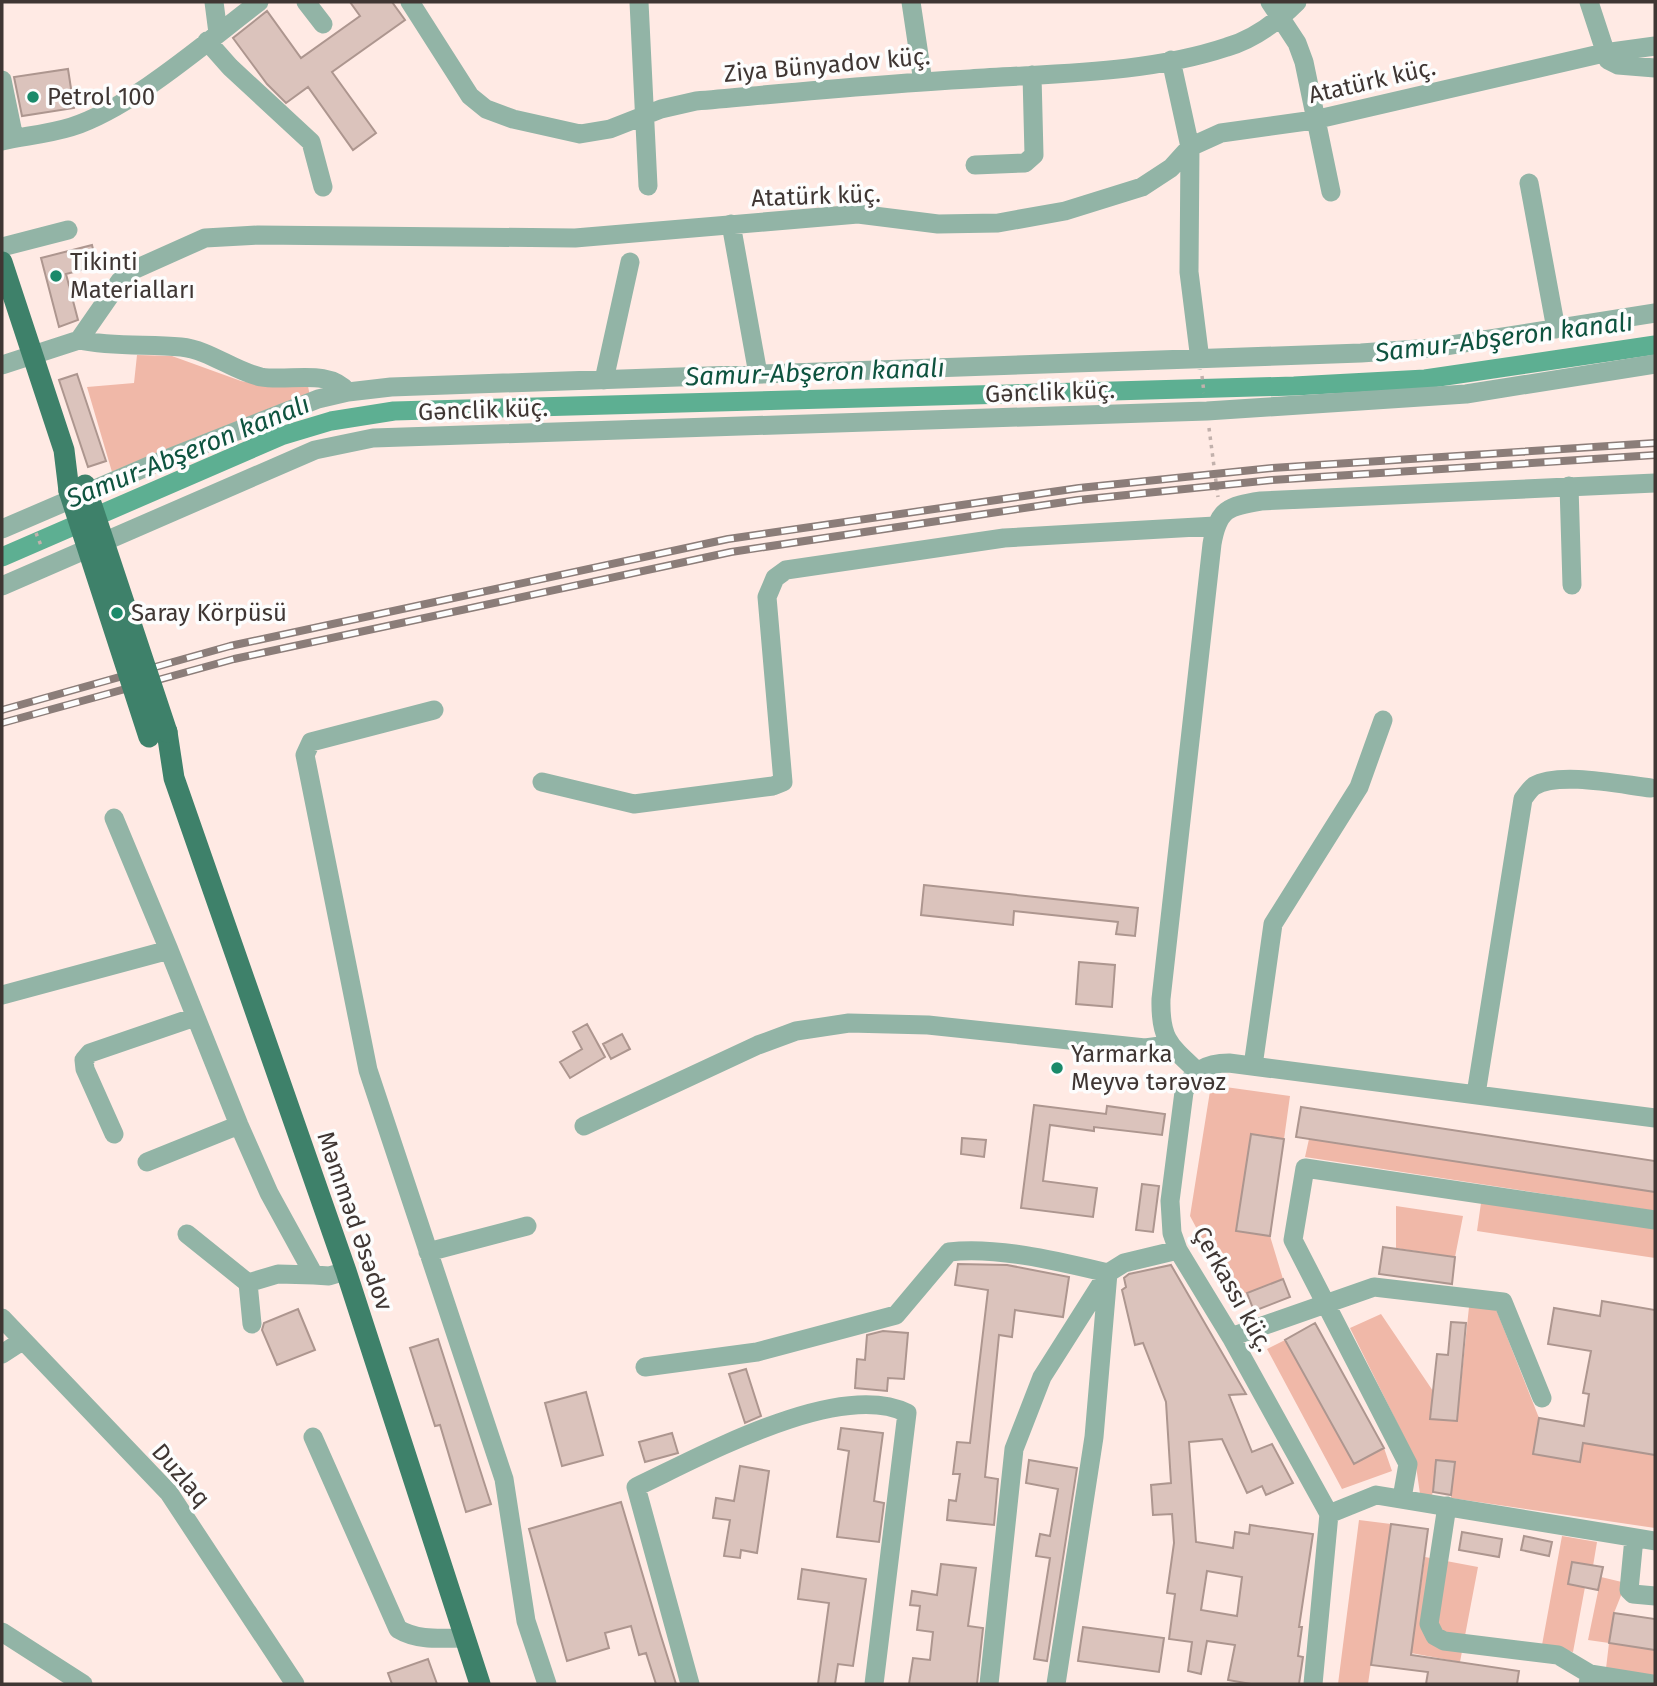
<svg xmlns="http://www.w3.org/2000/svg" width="1657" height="1686" viewBox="0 0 1657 1686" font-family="'Fira Sans',sans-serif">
	<rect width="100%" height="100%" fill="#ffeae4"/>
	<path fill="#f0b8a8" d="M 137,355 L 172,356 L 241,381 L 268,386 L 308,386 L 310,397 L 112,472 L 87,387 L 134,383 Z
		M 1211,1085 L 1290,1096 L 1284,1139 L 1251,1135 L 1236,1231 L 1270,1236 L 1283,1279 L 1247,1293 L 1230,1291 L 1190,1216 Z
		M 1309,1139 L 1655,1192 L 1655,1211 L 1305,1157 Z
		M 1481,1203 L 1655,1229 L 1655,1258 L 1477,1231 Z
		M 1396,1206 L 1463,1216 L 1455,1257 L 1396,1248 Z
		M 1469,1307 L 1496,1309 L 1539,1418 L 1533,1454 L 1579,1462 L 1583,1443 L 1655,1455 L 1655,1528 L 1451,1498 L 1454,1462 L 1437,1460 L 1432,1496 L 1420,1494 L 1415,1459 L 1350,1328 L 1381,1314 L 1433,1391 L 1431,1419 L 1457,1421 Z
		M 1285,1340 L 1354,1464 L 1384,1448 L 1392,1471 L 1342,1489 L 1267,1349 Z
		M 1359,1520 L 1391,1524 L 1368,1684 L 1338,1684 Z
		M 1562,1536 L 1597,1542 L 1593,1566 L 1572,1562 L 1585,1587 L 1573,1652 L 1542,1645 Z
		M 1425,1557 L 1478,1567 L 1460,1662 L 1411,1653 Z
		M 1601,1577 L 1626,1583 L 1614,1613 L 1609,1643 L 1655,1650 L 1655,1684 L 1605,1677 L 1609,1643 L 1588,1640 Z"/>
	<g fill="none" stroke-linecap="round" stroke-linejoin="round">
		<path stroke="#5daf92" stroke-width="19" d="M 2,557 L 281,436 L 331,421 L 394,411 L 1294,386 L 1425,379 L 1655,345"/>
	</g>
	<path fill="#dbc3bc" stroke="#ad968f" stroke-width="2" fill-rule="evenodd" d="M 350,2 L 392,2 L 405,20 L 332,72 L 376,133 L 353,150 L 308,87 L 286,103 L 267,84 L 233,38 L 267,11 L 301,58 L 360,16 Z
		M 68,69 L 74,108 L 22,116 L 14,77 Z
		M 92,245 L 97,266 L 66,274 L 78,320 L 59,327 L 41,258 Z
		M 77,374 L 106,461 L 88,467 L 59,380 Z
		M 924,885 L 1138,908 L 1135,936 L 1116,934 L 1118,922 L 1014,911 L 1013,925 L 921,915 Z
		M 1079,962 L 1115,965 L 1112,1007 L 1076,1004 Z
		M 587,1024 L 605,1057 L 570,1078 L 560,1062 L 582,1049 L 573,1032 Z
		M 622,1034 L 630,1049 L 611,1059 L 603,1044 Z
		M 1034,1105 L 1106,1114 L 1107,1106 L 1165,1114 L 1162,1135 L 1094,1127 L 1094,1131 L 1050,1125 L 1043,1181 L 1097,1188 L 1093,1217 L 1021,1208 Z
		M 1301,1107 L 1655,1161 L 1655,1192 L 1296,1137 Z
		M 1251,1134 L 1284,1139 L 1270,1236 L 1236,1231 Z
		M 962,1138 L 986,1140 L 984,1157 L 961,1154 Z
		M 1142,1184 L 1159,1186 L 1153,1232 L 1136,1230 Z
		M 1383,1247 L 1455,1257 L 1452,1284 L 1379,1274 Z
		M 958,1264 L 1007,1265 L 1069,1277 L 1063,1317 L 1015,1310 L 1012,1337 L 999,1335 L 985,1477 L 998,1479 L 994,1525 L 947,1520 L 949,1500 L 956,1501 L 960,1474 L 953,1474 L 957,1442 L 970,1443 L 988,1290 L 955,1285 Z
		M 1171,1265 L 1246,1394 L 1229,1395 L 1252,1452 L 1272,1444 L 1293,1483 L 1266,1495 L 1262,1486 L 1247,1493 L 1222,1439 L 1189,1442 L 1196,1542 L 1233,1548 L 1235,1532 L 1249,1534 L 1250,1525 L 1313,1534 L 1299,1627 L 1302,1627 L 1298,1656 L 1303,1657 L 1299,1684 L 1251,1684 L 1228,1680 L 1235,1645 L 1207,1641 L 1201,1674 L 1188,1671 L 1192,1642 L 1169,1639 L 1175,1594 L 1167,1593 L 1174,1543 L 1172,1514 L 1153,1515 L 1151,1485 L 1171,1483 L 1166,1402 L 1143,1343 L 1135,1345 L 1122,1290 L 1126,1287 L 1124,1278 L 1129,1274 ZM 1207,1571 L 1242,1577 L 1237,1616 L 1201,1610 Z
		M 1283,1279 L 1290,1297 L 1254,1311 L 1247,1293 Z
		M 1602,1301 L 1655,1310 L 1655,1455 L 1583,1443 L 1580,1462 L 1533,1454 L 1539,1418 L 1584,1426 L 1589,1394 L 1583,1393 L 1591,1351 L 1548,1344 L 1554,1308 L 1600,1316 Z
		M 298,1309 L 315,1350 L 277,1365 L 262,1330 L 264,1323 Z
		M 1451,1322 L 1466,1323 L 1457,1421 L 1430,1419 L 1437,1354 L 1448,1355 Z
		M 1315,1323 L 1384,1448 L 1354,1464 L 1285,1340 Z
		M 883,1331 L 908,1333 L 904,1379 L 888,1378 L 887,1391 L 855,1388 L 857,1359 L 865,1360 L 867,1335 Z
		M 438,1339 L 491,1504 L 466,1512 L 440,1425 L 435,1426 L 410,1348 Z
		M 746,1369 L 761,1416 L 745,1423 L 729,1374 Z
		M 586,1392 L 603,1455 L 562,1466 L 545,1403 Z
		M 841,1428 L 883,1433 L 874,1501 L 884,1503 L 879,1542 L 837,1537 L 849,1451 L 838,1449 Z
		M 672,1433 L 678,1453 L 645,1462 L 639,1442 Z
		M 1029,1460 L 1077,1468 L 1047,1661 L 1034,1659 L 1050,1558 L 1036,1556 L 1040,1534 L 1050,1536 L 1058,1489 L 1026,1483 Z
		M 1436,1460 L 1455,1462 L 1451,1495 L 1433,1492 Z
		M 740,1466 L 769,1471 L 757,1553 L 741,1550 L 740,1558 L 724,1556 L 730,1520 L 713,1518 L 716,1498 L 734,1501 Z
		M 621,1502 L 660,1633 L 676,1684 L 656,1684 L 646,1653 L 639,1655 L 631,1626 L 605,1633 L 609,1648 L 567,1661 L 529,1529 Z
		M 1391,1524 L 1428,1529 L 1411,1655 L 1519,1671 L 1517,1684 L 1426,1684 L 1428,1672 L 1371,1665 Z
		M 1462,1532 L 1502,1539 L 1499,1557 L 1459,1550 Z
		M 1524,1536 L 1552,1542 L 1549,1556 L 1521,1550 Z
		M 1572,1562 L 1603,1567 L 1598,1590 L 1568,1584 Z
		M 941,1564 L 976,1568 L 968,1626 L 983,1628 L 977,1684 L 909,1684 L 913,1658 L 930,1660 L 933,1632 L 917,1630 L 920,1606 L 910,1605 L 912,1591 L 937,1595 Z
		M 802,1569 L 866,1579 L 853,1666 L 838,1664 L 835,1684 L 818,1684 L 829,1603 L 798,1599 Z
		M 1614,1613 L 1655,1619 L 1655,1650 L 1609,1643 Z
		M 1083,1627 L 1164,1638 L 1159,1672 L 1078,1661 Z
		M 428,1659 L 437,1684 L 392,1684 L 388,1673 Z"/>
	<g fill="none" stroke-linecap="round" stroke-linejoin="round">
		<path stroke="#c2b1ac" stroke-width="3.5" stroke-dasharray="3.5 5" stroke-linecap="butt" d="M 1202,376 L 1204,393
			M 1209,428 L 1218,497
			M 36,533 L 42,548"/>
		<path stroke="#92b4a6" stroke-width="19" d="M 214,2 L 218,33
			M 306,2 L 323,24
			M 410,2 L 470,96 L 486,109 L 513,119 L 580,134 L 610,129 L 661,109 L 696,101 C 787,93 878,84 970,79 C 1054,73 1146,74 1227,47 C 1255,39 1277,22 1297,2
			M 639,2 L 648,186
			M 911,2 L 923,82
			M 1270,2 L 1297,43 L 1304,62 L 1331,192
			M 1589,2 L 1608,60 L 1618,65 L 1655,68
			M 207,41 L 230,67 L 311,142 L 323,187
			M 1171,60 L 1190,147 L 1189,272 L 1200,360
			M 2,80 L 14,138
			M 2,141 C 25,136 48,134 71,127 C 133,107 206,42 259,2
			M 975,165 L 1025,163 L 1034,155 L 1032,75
			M 1529,183 L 1556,329
			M 731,224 L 758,374
			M 2,247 L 68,230
			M 79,340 C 113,347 147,344 181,347 C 210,350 233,371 261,377 C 289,382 328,368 348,392 L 391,387 L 1361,353 L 1432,348 L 1655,313
			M 2,365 L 79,340 L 120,281 L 131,271 L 205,238 L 258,235 L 575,238 L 858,214 L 938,224 L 998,223 L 1065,211 L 1142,187 L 1171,168 L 1190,147 L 1221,133 L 1314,120 L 1604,53 L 1655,46
			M 604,380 L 630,262
			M 1569,486 L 1572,585
			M 2,529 L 151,465 L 318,399 L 348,392
			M 2,586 L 315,450 L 373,438 L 1207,411 L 1466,394 L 1655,364
			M 434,710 L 311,742 L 305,755 L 368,1070 L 504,1479 L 526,1621 L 547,1684
			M 542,782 L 634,804 L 773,786 L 783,782 L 767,597 L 775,578 L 786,570 L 1004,538 L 1215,526
			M 114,818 L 169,950
			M 2,995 L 169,950 L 239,1125 L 269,1193 L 314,1275 L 329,1276 L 346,1271
			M 1253,1066 L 1273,924 L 1359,787 L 1383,720
			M 1197,1071 C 1169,1045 1160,1039 1161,999 L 1212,544 C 1218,509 1228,506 1261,501 L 1655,483
			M 1476,1094 L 1523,799 C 1526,795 1530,789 1534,786 C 1559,771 1623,785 1651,788
			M 584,1126 L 758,1045 L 796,1031 L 849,1023 L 928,1025 L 1145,1048 L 1168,1045
			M 114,1134 L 85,1069 L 84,1060 L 90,1053 L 195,1017
			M 147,1162 L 239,1125
			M 187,1234 L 248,1283 L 252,1324
			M 428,1252 L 527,1226
			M 248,1283 L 278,1274 L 314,1275
			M 2,1318 L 169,1493 L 295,1684
			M 1231,1337 L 1374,1287 L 1503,1302 L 1542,1398
			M 2,1354 L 22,1341
			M 645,1367 L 757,1352 L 896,1315 L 949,1252 C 997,1246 1061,1262 1108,1273 L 1042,1377 L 1014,1449 L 989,1684
			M 313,1437 L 398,1629 C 418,1641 441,1638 464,1638
			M 1402,1498 L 1408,1464 L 1293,1240 L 1305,1168 L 1655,1220
			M 1447,1506 L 1429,1624 L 1435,1636 L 1444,1641 L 1558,1655 L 1590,1674
			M 1329,1514 L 1376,1495 L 1655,1541
			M 1634,1538 L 1629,1590 L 1633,1594 L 1655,1596
			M 2,1632 L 83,1684
			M 690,1684 L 636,1487 C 700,1457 839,1379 907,1413 L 874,1684
			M 1056,1684 L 1094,1437 L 1108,1273 L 1124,1263 L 1178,1250
			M 1313,1684 L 1329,1514 L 1231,1337 L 1178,1250 L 1172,1233 L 1170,1201 L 1184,1092 C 1192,1071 1206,1063 1229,1063 L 1655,1118
			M 1588,1684 L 1590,1674 L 1652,1684"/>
		<path stroke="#3e816a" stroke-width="21" d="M 2,262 L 64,450 L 69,491
			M 167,732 L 174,778 L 346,1271 L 480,1684"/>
		<defs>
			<path id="rail" d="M 2,710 L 230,646 L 728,539 L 1079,488 L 1272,468 L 1655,443
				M 2,723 L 234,659 L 731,552 L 1078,500 L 1272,480 L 1655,455"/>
		</defs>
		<use href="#rail" stroke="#8b7d79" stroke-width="8"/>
		<use href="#rail" stroke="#fdfdfd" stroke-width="5" stroke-dasharray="16" stroke-linecap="butt"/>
		<path stroke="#3e816a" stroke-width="21" d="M 85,485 L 167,732
			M 69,491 L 149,737"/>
	</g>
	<g fill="#1a8a6a" stroke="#fdfdfd" stroke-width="2.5">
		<circle cx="33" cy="97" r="7"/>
		<circle cx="56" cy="276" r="7"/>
		<circle cx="117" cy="613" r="7"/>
		<circle cx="1057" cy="1068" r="7"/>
	</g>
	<g text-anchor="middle" stroke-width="7" stroke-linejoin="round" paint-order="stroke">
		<g font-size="24" fill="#3f3633" stroke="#fdfdfd">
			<text transform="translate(827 65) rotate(-5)" y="8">Ziya Bünyadov küç.</text>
			<text transform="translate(1372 81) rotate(-13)" y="8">Atatürk küç.</text>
			<text transform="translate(816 196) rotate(-2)" y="8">Atatürk küç.</text>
			<text transform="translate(1050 392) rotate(-2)" y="8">Gənclik küç.</text>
			<text transform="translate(483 410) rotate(-2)" y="8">Gənclik küç.</text>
			<text transform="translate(355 1221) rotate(71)" y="8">Məmməd Əsədov</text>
			<text transform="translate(1233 1289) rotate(61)" y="8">Çerkassı küç.</text>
			<text transform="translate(181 1475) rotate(49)" y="8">Duzlaq</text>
		</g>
		<g font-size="24" fill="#3f3633" stroke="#fdfdfd" text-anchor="start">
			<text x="47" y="105">Petrol 100</text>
			<text x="70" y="270">Tikinti<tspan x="70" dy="28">Materialları</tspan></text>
			<text x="131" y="621">Saray Körpüsü</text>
			<text x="1071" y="1062">Yarmarka<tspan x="1071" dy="28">Meyvә tәrәvәz</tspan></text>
		</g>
		<g font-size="26" font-style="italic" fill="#0e533f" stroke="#fdfdfd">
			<text transform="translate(1504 337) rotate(-7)" y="9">Samur-Abşeron kanalı</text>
			<text transform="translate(815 372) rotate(-2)" y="9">Samur-Abşeron kanalı</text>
			<text transform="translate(188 451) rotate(-22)" y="9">Samur-Abşeron kanalı</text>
		</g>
	</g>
	<rect width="1657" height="1686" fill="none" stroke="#3f3633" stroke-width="7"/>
</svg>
